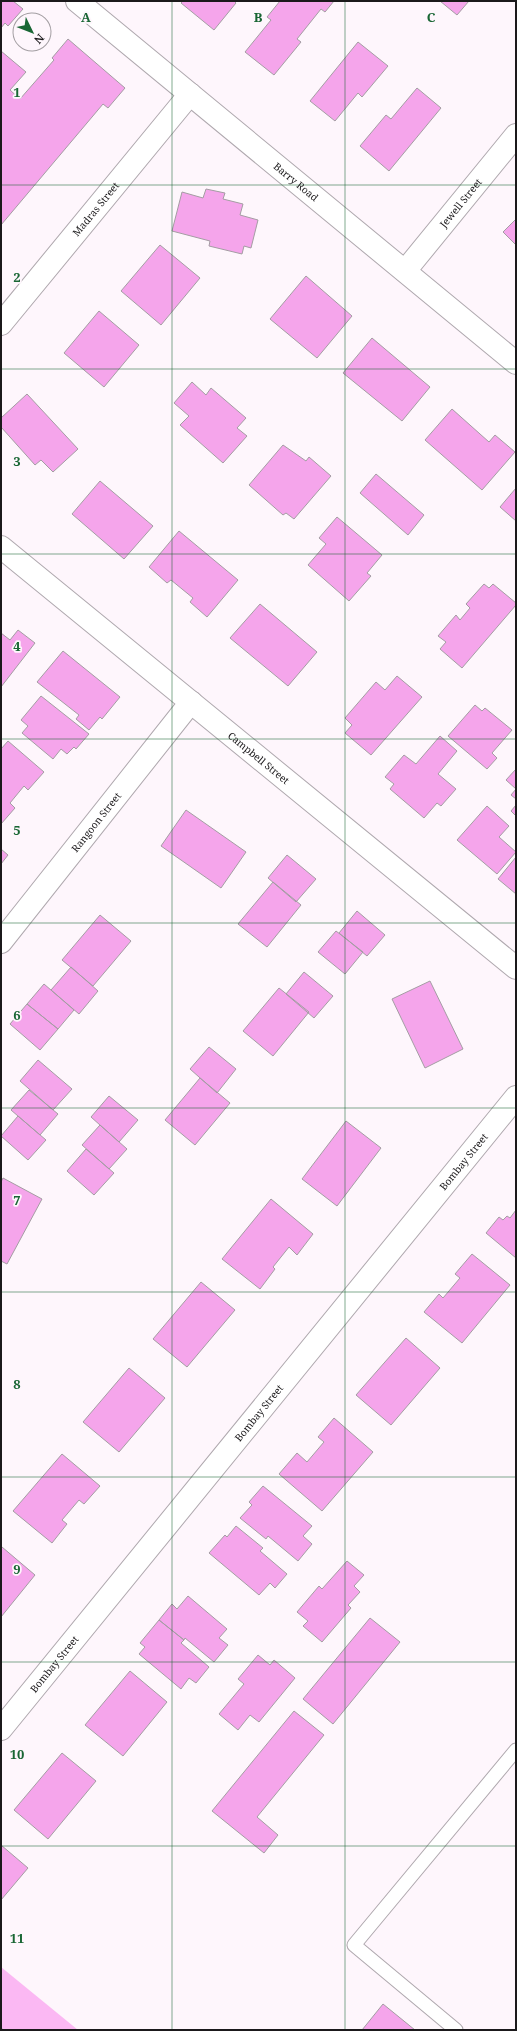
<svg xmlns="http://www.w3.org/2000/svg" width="517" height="2031" viewBox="0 0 517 2031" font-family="'Noto Serif',serif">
	<rect width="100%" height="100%" fill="#fef6fc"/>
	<path fill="#fbb8f3" d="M 1,1967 L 78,2030 L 1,2030 Z"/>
	<path fill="#f5a5eb" stroke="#a49da3" d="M 1,1 L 13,1 L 23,9 L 8,26 L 5,23 L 1,28 Z
		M 183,1 L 234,1 L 236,3 L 214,30 L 181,3 Z
		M 280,1 L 334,1 L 325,12 L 321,9 L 297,39 L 301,42 L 274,75 L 245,52 L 271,20 L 267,17 Z
		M 440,1 L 469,1 L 457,15 Z
		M 68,39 L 125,88 L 108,108 L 103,104 L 1,225 L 1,51 L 26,72 L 10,90 L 20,99 L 54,60 L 52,58 Z
		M 358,42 L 388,66 L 362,97 L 358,93 L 335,121 L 310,101 Z
		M 417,88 L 441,108 L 389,171 L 360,146 L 386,115 L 391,119 Z
		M 206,189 L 225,193 L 223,199 L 243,204 L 240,215 L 258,220 L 251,248 L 244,246 L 242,254 L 209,246 L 210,241 L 172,231 L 182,192 L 203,198 Z
		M 516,219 L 516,245 L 503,232 Z
		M 160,245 L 200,278 L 161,325 L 121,291 Z
		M 306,276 L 352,316 L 317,358 L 270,319 Z
		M 99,311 L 139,345 L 104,387 L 64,353 Z
		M 372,338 L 430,387 L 402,421 L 343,373 Z
		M 192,382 L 206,395 L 211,388 L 246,418 L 237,428 L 247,436 L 223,463 L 180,425 L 189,416 L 174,403 Z
		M 27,394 L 78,449 L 53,472 L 41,460 L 35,465 L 1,427 L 1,418 Z
		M 452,409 L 489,442 L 495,435 L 515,452 L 482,490 L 425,440 Z
		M 283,445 L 306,461 L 309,457 L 331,476 L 294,519 L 286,513 L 283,515 L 249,485 Z
		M 376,474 L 424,515 L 408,535 L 360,493 Z
		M 100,481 L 153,526 L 124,559 L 72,514 Z
		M 516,488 L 516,521 L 500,507 Z
		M 337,517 L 382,555 L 367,573 L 371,576 L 349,601 L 308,565 L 326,544 L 319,538 Z
		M 179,531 L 238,580 L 207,617 L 190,602 L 193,598 L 171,580 L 167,583 L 149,567 Z
		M 484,584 L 489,588 L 493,584 L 516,603 L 516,605 L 462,668 L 440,649 L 446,642 L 438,636 L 456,615 L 460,620 L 470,608 L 466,604 Z
		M 260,604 L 317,652 L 288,686 L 230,638 Z
		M 18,630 L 35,643 L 1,687 L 1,633 L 10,640 Z
		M 63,651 L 120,697 L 102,719 L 100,717 L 89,730 L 76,719 L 79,715 L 37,682 Z
		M 397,676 L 422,697 L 371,755 L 345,733 L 352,725 L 345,718 L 376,682 L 385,690 Z
		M 41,696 L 89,734 L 76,749 L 74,747 L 67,754 L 61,749 L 53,759 L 22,733 L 28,726 L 21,720 Z
		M 475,705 L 482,711 L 485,708 L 512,730 L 492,753 L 497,758 L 487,769 L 448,736 Z
		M 440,736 L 457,751 L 438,774 L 456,789 L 441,806 L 437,803 L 424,818 L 390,789 L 394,784 L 385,777 L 404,755 L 416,764 Z
		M 8,741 L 44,772 L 28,790 L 24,786 L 10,803 L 15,808 L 1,824 L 1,749 Z
		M 516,769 L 516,799 L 511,795 L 516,789 L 506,780 Z
		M 516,805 L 516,816 L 511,811 Z
		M 487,806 L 509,826 L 499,837 L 516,852 L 497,874 L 457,840 Z
		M 186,810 L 246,852 L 221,888 L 161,846 Z
		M 1,849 L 8,855 L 1,864 Z
		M 287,855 L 316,879 L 296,902 L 268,878 Z
		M 516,857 L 516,894 L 498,879 Z
		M 273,882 L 301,905 L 267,947 L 238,924 Z
		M 357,911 L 385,935 L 367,956 L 339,933 Z
		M 100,915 L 131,941 L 93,986 L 62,960 Z
		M 336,931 L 363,952 L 345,974 L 318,952 Z
		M 71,967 L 98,991 L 79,1014 L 51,990 Z
		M 304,972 L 333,996 L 314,1018 L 286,994 Z
		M 430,981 L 463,1049 L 425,1068 L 392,999 Z
		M 44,984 L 74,1010 L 58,1029 L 27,1004 Z
		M 279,988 L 309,1012 L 273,1056 L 243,1031 Z
		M 27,1004 L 58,1029 L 40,1050 L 10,1024 Z
		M 209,1047 L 236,1069 L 217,1093 L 190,1069 Z
		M 38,1060 L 72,1089 L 53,1110 L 20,1081 Z
		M 200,1078 L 230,1103 L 195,1145 L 165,1120 Z
		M 29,1090 L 58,1114 L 40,1135 L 11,1110 Z
		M 109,1096 L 138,1120 L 119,1142 L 91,1117 Z
		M 18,1116 L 46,1140 L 28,1160 L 1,1136 Z
		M 346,1121 L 381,1148 L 337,1206 L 302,1179 Z
		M 100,1125 L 127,1149 L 109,1169 L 82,1145 Z
		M 86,1149 L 114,1173 L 94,1195 L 67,1171 Z
		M 3,1178 L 42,1199 L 7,1264 L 1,1261 L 1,1182 Z
		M 271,1199 L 313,1234 L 297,1255 L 289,1247 L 273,1267 L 275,1269 L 260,1289 L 222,1259 Z
		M 516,1210 L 516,1258 L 486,1233 L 499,1217 L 503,1220 L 507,1216 L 510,1218 Z
		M 472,1254 L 510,1285 L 462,1343 L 424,1312 L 439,1294 L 443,1298 L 460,1278 L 455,1274 Z
		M 201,1282 L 235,1310 L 187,1367 L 153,1339 Z
		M 406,1338 L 440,1368 L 391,1425 L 356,1395 Z
		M 129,1368 L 165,1398 L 119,1452 L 83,1422 Z
		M 334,1418 L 373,1452 L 322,1511 L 279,1474 L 297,1453 L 307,1462 L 324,1442 L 318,1437 Z
		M 62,1454 L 100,1486 L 84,1504 L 79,1500 L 62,1520 L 67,1524 L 52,1543 L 13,1511 Z
		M 263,1486 L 312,1526 L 303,1536 L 312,1544 L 298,1561 L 268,1536 L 266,1539 L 240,1518 L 252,1505 L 249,1502 Z
		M 236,1526 L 263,1548 L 260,1551 L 287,1574 L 275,1588 L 270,1583 L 259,1595 L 209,1553 L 225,1535 L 227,1537 Z
		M 2,1547 L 35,1575 L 1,1617 L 1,1548 Z
		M 347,1561 L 364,1575 L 354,1586 L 360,1592 L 348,1605 L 351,1608 L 322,1642 L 303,1626 L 308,1621 L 297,1612 L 319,1586 L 322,1589 Z
		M 188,1596 L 227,1629 L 219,1638 L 228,1645 L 214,1662 L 185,1638 L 184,1640 L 159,1620 L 172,1604 L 177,1609 Z
		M 370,1618 L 400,1642 L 333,1724 L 303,1699 Z
		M 159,1620 L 184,1640 L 181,1643 L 209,1667 L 196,1683 L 189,1678 L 181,1689 L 139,1654 L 145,1647 L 140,1643 Z
		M 258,1655 L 270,1665 L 274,1660 L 295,1678 L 259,1722 L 250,1715 L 238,1730 L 219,1714 L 244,1684 L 238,1679 Z
		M 130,1671 L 167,1702 L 123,1756 L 85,1725 Z
		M 294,1711 L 324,1735 L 257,1817 L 278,1835 L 264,1853 L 212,1811 Z
		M 62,1753 L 96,1781 L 48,1839 L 14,1810 Z
		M 1,1845 L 28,1868 L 1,1900 Z
		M 383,2004 L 415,2030 L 362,2030 Z"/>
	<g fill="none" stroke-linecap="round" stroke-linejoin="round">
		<defs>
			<path id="lane" d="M 456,2030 L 354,1945 L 516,1750"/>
			<g id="street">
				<path id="s1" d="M 77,1 L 516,363"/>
				<path id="s2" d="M 405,271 L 516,135"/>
				<path id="s3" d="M 1,324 L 190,94"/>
				<path id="s4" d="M 1,547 L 516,968"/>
				<path id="s5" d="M 1,942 L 191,702"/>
				<path id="s6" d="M 1,1729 L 516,1097"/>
			</g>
		</defs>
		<use href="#lane" stroke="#afa8ae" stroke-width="15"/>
		<use href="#street" stroke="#afa8ae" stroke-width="24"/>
		<path stroke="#b4aeb3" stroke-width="2.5" stroke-dasharray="4 2" stroke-linecap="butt" d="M 1,2029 L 2,2030"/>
		<use href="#lane" stroke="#fff" stroke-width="13"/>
		<use href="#street" stroke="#fff" stroke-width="22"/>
	</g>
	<path fill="none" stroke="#196634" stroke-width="1" stroke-opacity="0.55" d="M 172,1 L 172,2030M 345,1 L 345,2030M 1,185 L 516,185M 1,369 L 516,369M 1,554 L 516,554M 1,739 L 516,739M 1,923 L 516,923M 1,1108 L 516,1108M 1,1292 L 516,1292M 1,1477 L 516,1477M 1,1662 L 516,1662M 1,1846 L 516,1846"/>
	<g text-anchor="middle" stroke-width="3.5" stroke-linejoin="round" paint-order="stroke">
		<g font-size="10" fill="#1b191b" stroke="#fef6fc">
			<text dy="4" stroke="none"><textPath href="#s1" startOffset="284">Barry Road</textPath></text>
			<text dy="4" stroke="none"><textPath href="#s2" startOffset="88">Jewell Street</textPath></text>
			<text dy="4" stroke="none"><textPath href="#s3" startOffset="149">Madras Street</textPath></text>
			<text dy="4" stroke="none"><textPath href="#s4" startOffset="333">Campbell Street</textPath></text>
			<text dy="4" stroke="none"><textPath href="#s5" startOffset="153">Rangoon Street</textPath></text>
			<text dy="4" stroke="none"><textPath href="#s6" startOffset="732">Bombay Street</textPath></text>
			<text dy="4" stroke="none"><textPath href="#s6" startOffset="408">Bombay Street</textPath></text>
			<text dy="4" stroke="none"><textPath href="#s6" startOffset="84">Bombay Street</textPath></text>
		</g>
	</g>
	<g font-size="13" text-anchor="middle" font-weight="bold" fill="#196634" stroke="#fef6fc" stroke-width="3.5" stroke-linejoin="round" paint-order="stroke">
		<text x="86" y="22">A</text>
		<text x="258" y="22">B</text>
		<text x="431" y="22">C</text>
		<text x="17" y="97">1</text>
		<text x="17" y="282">2</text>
		<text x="17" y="466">3</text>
		<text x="17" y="651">4</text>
		<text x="17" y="835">5</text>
		<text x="17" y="1020">6</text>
		<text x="17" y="1205">7</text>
		<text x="17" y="1389">8</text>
		<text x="17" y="1574">9</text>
		<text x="17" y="1759">10</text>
		<text x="17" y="1943">11</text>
	</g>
	<rect width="517" height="2031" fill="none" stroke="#1b191b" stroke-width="4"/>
	<g transform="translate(32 32) rotate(133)"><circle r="19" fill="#fef6fc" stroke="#a39ea2"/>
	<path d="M0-3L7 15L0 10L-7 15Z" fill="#196634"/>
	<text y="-6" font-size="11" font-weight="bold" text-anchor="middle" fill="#1b191b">N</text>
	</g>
</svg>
